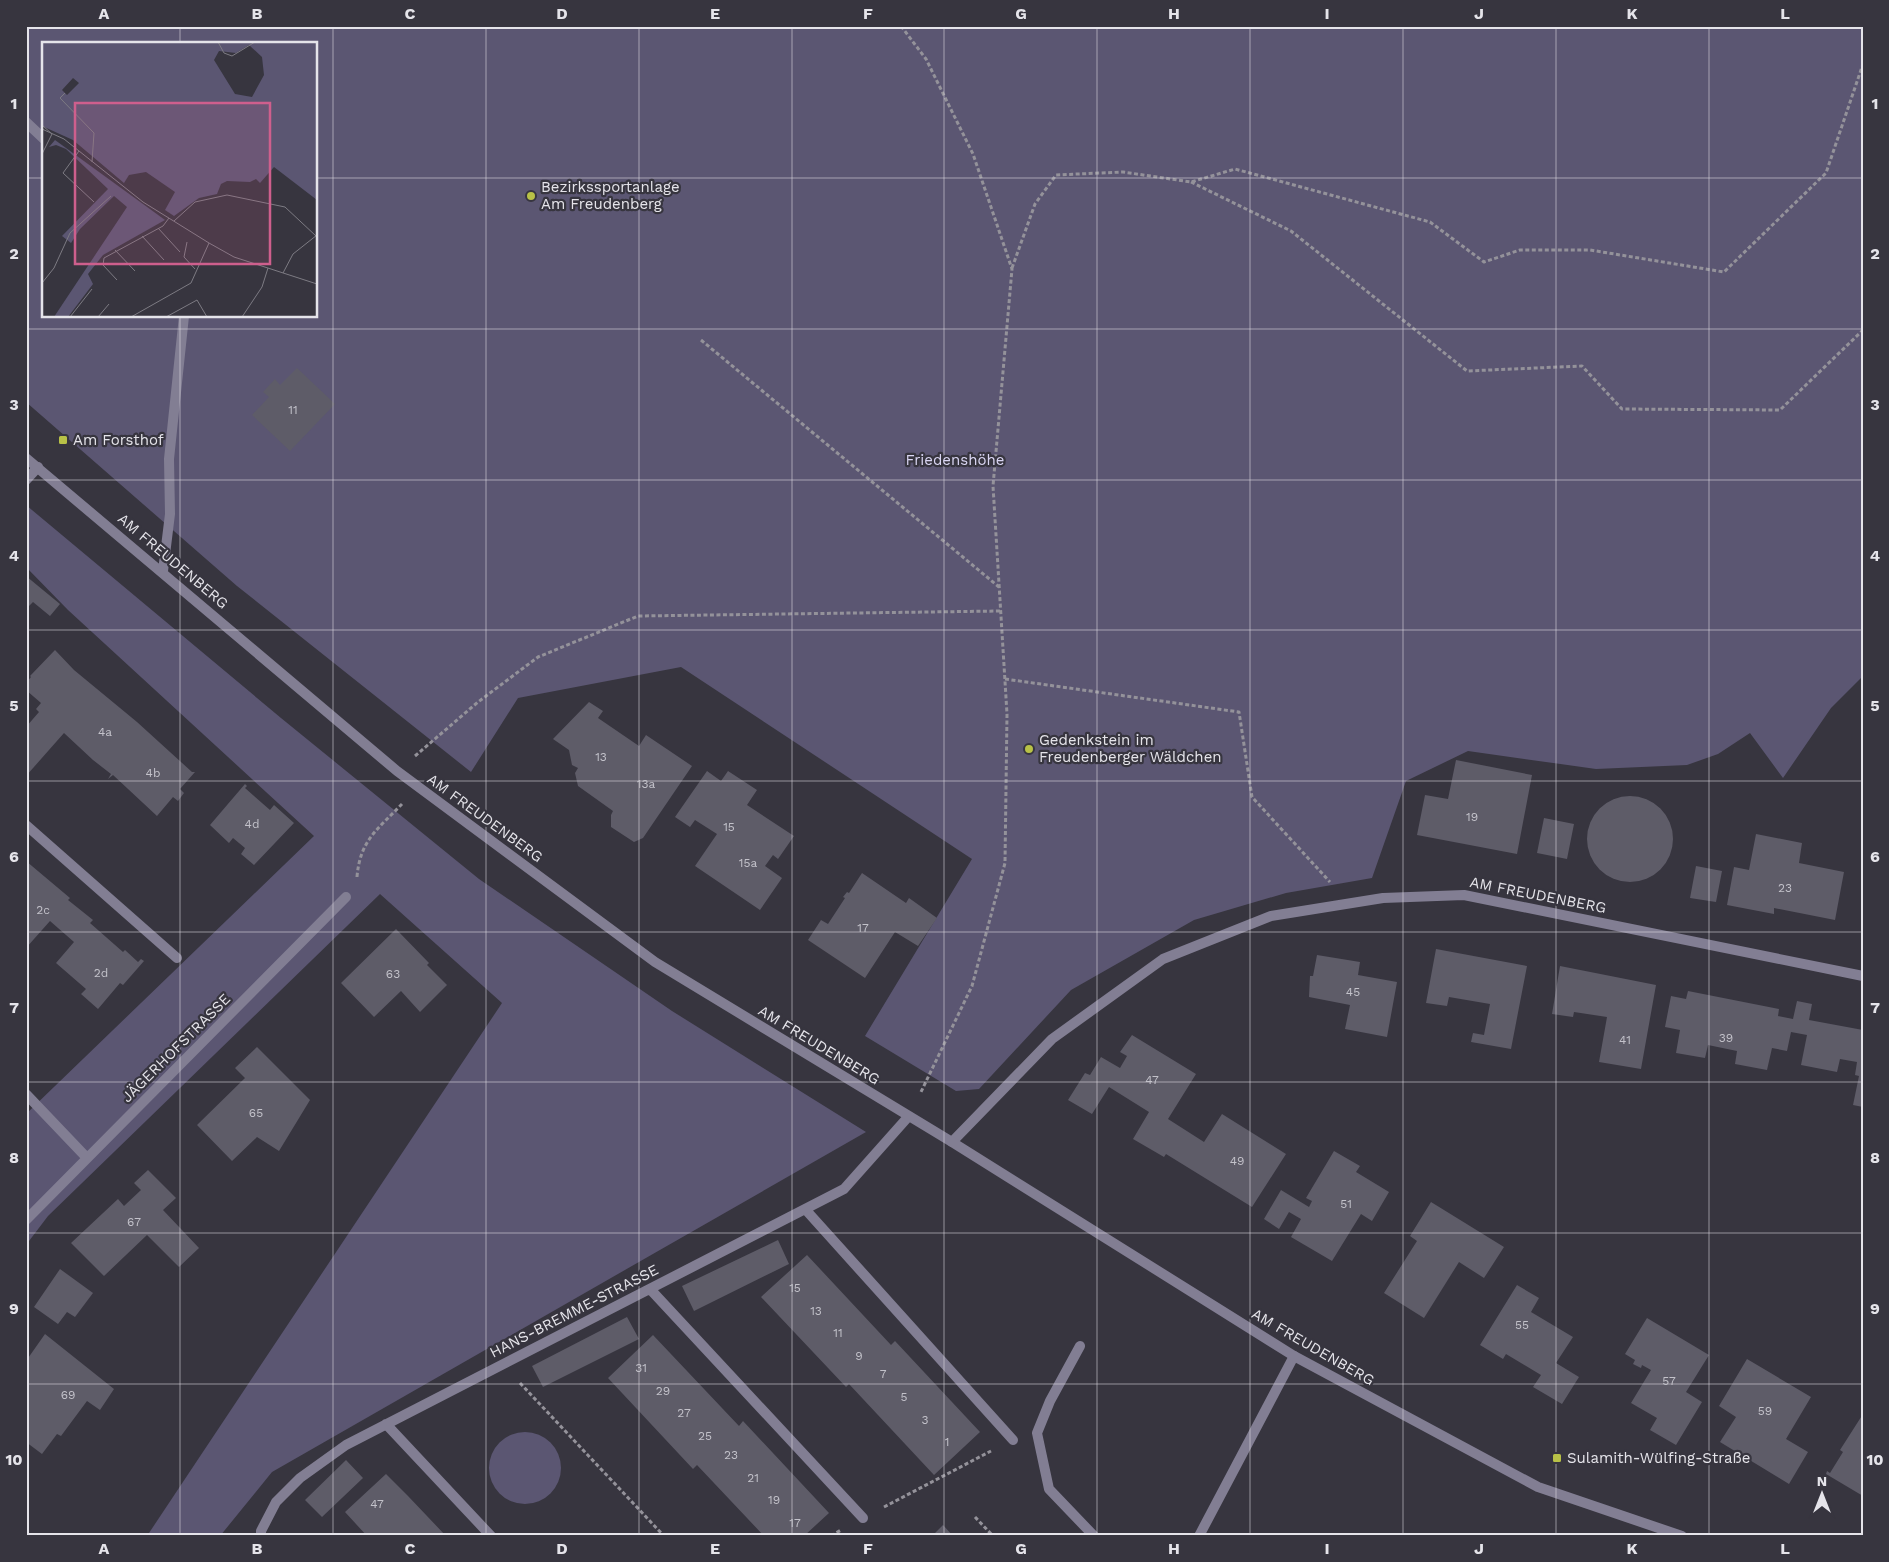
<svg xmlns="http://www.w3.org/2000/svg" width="1889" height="1562" viewBox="0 0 1889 1562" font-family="'Work Sans',sans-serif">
	<rect width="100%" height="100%" fill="#37353f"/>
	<path fill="#5b5672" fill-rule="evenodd" d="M 26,26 L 1863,26 L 1863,676 L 1831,708 L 1783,778 L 1750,733 L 1718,754 L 1687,765 L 1596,769 L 1468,751 L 1406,781 L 1372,878 L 1286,893 L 1194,920 L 1071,990 L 979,1089 L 956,1091 L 865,1036 L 972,859 L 681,667 L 518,698 L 471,772 L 237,586 L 26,402 ZM 44,44 L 316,44 L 316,316 L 44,316 Z
		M 26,505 L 281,718 L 479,879 L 672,1011 L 866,1132 L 272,1472 L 220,1536 L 147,1536 L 502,1003 L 380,894 L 48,1216 L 26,1245 L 26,1114 L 314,836 L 68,610 L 26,567 Z
		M489 1468a36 36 0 1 1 72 0a36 36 0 1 1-72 0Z"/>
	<path fill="#5e5c68" d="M 297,368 L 335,404 L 290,451 L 252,415 L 269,397 L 263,392 L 275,379 L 280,385 Z
		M 26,576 L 60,604 L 50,616 L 33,602 L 26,609 Z
		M 55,650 L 74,670 L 137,722 L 192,772 L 195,772 L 180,789 L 184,793 L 178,801 L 173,797 L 157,816 L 113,775 L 108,779 L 111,774 L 93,760 L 64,733 L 26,776 L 26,727 L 39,712 L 36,709 L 41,703 L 26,690 L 26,683 L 31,677 L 30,676 Z
		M 589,702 L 603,711 L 598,718 L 639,746 L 646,735 L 692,766 L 643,838 L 634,842 L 611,827 L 611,815 L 613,811 L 578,786 L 575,773 L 578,768 L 572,765 L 569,750 L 553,739 Z
		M 1456,760 L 1532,775 L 1517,854 L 1417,835 L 1425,795 L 1448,799 Z
		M 707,771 L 721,781 L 728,771 L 757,790 L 747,805 L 794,836 L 778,859 L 773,855 L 765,866 L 782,878 L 760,910 L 695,866 L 717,834 L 695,820 L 690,827 L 675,817 Z
		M 245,784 L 247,786 L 245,788 L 270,810 L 274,805 L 294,823 L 254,865 L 241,854 L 245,848 L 233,838 L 229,843 L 210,825 Z
		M1587 839a43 43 0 1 1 86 0a43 43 0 1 1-86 0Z
		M 1544,818 L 1574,824 L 1567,859 L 1537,853 Z
		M 1756,834 L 1802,843 L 1799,863 L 1844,872 L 1835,920 L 1774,908 L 1774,914 L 1727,905 L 1734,867 L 1749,870 Z
		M 26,861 L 70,898 L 68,900 L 93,920 L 90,923 L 123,952 L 125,950 L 138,962 L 141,959 L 144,961 L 123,985 L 120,983 L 98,1009 L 81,994 L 86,989 L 56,963 L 74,942 L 50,921 L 26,948 Z
		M 1696,866 L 1722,871 L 1716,902 L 1690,898 Z
		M 862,873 L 906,903 L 909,898 L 937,918 L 918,946 L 895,932 L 865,978 L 808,940 L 821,920 L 828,924 L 845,898 L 843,897 L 847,892 L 849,893 Z
		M 396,929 L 429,963 L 427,965 L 447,985 L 420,1012 L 401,991 L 374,1017 L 341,983 Z
		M 1436,949 L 1527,966 L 1511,1049 L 1471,1042 L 1473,1033 L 1484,1035 L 1490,1004 L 1449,997 L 1447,1006 L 1426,1003 Z
		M 1317,955 L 1360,962 L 1358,975 L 1397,982 L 1387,1037 L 1345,1029 L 1350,1005 L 1309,997 L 1310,976 L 1313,976 Z
		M 1560,966 L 1656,985 L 1641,1069 L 1599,1062 L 1607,1017 L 1574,1012 L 1573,1017 L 1552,1014 Z
		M 1688,991 L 1779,1009 L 1778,1016 L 1793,1019 L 1797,1001 L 1812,1004 L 1809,1020 L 1863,1030 L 1863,1107 L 1853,1105 L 1859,1076 L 1855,1075 L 1857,1062 L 1840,1059 L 1837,1072 L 1801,1065 L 1807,1035 L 1791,1032 L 1787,1051 L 1772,1048 L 1767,1070 L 1735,1064 L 1737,1051 L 1708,1045 L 1705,1058 L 1676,1053 L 1680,1030 L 1665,1027 L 1671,996 L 1686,999 Z
		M 1132,1035 L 1196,1074 L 1168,1119 L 1204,1142 L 1222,1114 L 1286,1154 L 1252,1207 L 1166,1154 L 1164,1157 L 1133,1139 L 1149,1112 L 1109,1087 L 1092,1114 L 1068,1100 L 1085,1073 L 1090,1075 L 1101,1057 L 1120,1068 L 1127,1056 L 1120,1052 Z
		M 257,1047 L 310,1100 L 279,1151 L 257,1137 L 232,1161 L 197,1125 L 245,1078 L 235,1068 Z
		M 1334,1151 L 1360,1166 L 1356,1172 L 1389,1192 L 1372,1221 L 1361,1214 L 1332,1261 L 1291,1237 L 1301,1219 L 1289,1212 L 1279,1229 L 1264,1219 L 1281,1190 L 1309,1207 L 1312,1201 L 1306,1198 Z
		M 148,1170 L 176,1198 L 163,1210 L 199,1248 L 179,1267 L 147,1235 L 104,1276 L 71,1243 L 118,1199 L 124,1206 L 141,1190 L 134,1183 Z
		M 1431,1202 L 1504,1247 L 1484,1278 L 1459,1262 L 1424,1318 L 1384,1293 L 1417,1241 L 1410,1236 Z
		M 778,1240 L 789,1264 L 694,1311 L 682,1286 Z
		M 807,1255 L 891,1345 L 895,1341 L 980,1432 L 934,1475 L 849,1384 L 846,1387 L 761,1297 Z
		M 60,1269 L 93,1293 L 75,1317 L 67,1312 L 58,1324 L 34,1307 Z
		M 1517,1285 L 1539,1298 L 1531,1312 L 1573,1337 L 1556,1363 L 1579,1377 L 1562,1404 L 1533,1387 L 1541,1375 L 1506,1354 L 1503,1359 L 1480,1345 Z
		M 627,1317 L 639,1339 L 543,1387 L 532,1366 Z
		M 1647,1318 L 1709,1355 L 1686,1392 L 1702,1402 L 1676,1445 L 1650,1430 L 1657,1418 L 1631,1403 L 1651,1370 L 1642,1365 L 1641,1368 L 1633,1364 L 1635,1360 L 1625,1354 Z
		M 45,1334 L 114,1389 L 100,1410 L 87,1401 L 61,1436 L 57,1434 L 42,1454 L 26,1442 L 26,1361 Z
		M 653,1335 L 739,1426 L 743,1421 L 829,1513 L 804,1536 L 764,1536 L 697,1465 L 693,1469 L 608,1378 Z
		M 1747,1359 L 1811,1397 L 1786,1439 L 1808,1452 L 1789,1484 L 1720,1442 L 1736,1417 L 1719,1406 Z
		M 1863,1414 L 1863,1496 L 1826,1474 L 1827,1471 L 1830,1473 L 1843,1452 L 1840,1450 Z
		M 346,1460 L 363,1478 L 322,1517 L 305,1500 Z
		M 386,1474 L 408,1496 L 446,1536 L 367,1536 L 345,1512 Z
		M 943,1525 L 953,1536 L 932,1536 Z"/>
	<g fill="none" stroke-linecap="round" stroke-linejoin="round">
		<path stroke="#94929a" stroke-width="3" stroke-dasharray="4 2.5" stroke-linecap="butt" d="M 901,26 L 926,59 L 973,154 L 1012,269 L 993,486 L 1007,714 L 1005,863 L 972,986 L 920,1094
			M 1191,182 L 1291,231 L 1467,371 L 1582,366 L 1622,409 L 1780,410 L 1863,330
			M 1012,268 L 1035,204 L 1056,175 L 1123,172 L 1191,182 L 1235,169 L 1430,222 L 1484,262 L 1520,250 L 1590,250 L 1724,272 L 1826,173 L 1863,64
			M 701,340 L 999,587
			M 1005,679 L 1239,712 L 1252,797 L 1330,882
			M 415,756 L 478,702 L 538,657 L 638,616 L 1000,611
			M 357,877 C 360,840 378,829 402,804
			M 520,1383 L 664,1536
			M 884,1507 L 991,1451
			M 975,1517 L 993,1536
			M 831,1536 L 841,1530"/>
		<path stroke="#827e93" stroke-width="10" d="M 26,122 L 44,139
			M 163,571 L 170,514 L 169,459 L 184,316
			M 26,1094 L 87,1158
			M 805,1209 L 1013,1440
			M 26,1220 L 346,897
			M 650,1289 L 863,1518
			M 1080,1346 L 1050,1401 L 1037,1433 L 1049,1489 L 1094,1536
			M 386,1424 L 491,1536
			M 261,1536 L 261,1531 L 276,1502 L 300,1478 L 346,1445 L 844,1189 L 908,1117"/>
		<path stroke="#827e93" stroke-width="10" d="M 26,480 L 38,467
			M 26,825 L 177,958
			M 952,1142 L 1052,1039 L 1163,959 L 1271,916 L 1383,898 L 1464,895 L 1863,976
			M 1199,1536 L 1294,1356"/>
		<path stroke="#827e93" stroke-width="10" d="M 26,458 L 397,771 L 655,962 L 952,1142 L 1294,1356 L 1538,1487 L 1682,1536"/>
	</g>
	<path fill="none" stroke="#e5e4ea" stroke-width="1" stroke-opacity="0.55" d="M 180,26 L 180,44M 333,26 L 333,1536M 486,26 L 486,1536M 639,26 L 639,1536M 792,26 L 792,1536M 944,26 L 944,1536M 1097,26 L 1097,1536M 1250,26 L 1250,1536M 1403,26 L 1403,1536M 1556,26 L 1556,1536M 1709,26 L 1709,1536M 26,178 L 44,178M 316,178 L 1863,178M 180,316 L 180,1536M 26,329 L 1863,329M 26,480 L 1863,480M 26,630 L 1863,630M 26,781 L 1863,781M 26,932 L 1863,932M 26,1082 L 1863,1082M 26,1233 L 1863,1233M 26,1384 L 1863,1384"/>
	<g fill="#b8c147" stroke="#37353f" stroke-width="2">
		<circle cx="531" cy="196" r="5"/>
		<rect x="58" y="435" width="10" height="10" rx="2.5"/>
		<circle cx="1029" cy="749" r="5"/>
		<rect x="1552" y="1453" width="10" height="10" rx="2.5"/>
	</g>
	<g text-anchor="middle" stroke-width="4.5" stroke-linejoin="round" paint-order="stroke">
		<g font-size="12" fill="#c3c2ca">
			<text x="293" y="414">11</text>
			<text x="105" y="736">4a</text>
			<text x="601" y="761">13</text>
			<text x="153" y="777">4b</text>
			<text x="646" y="788">13a</text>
			<text x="1472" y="821">19</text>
			<text x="252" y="828">4d</text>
			<text x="729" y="831">15</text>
			<text x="748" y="867">15a</text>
			<text x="1785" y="892">23</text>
			<text x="43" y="914">2c</text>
			<text x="863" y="932">17</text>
			<text x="101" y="977">2d</text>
			<text x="393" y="978">63</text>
			<text x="1353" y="996">45</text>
			<text x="1726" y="1042">39</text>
			<text x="1625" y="1044">41</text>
			<text x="1152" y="1084">47</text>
			<text x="256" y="1117">65</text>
			<text x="1237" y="1165">49</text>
			<text x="1346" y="1208">51</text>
			<text x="134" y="1226">67</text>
			<text x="795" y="1292">15</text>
			<text x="816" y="1315">13</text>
			<text x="1522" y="1329">55</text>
			<text x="838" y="1337">11</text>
			<text x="859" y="1360">9</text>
			<text x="641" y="1372">31</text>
			<text x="883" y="1378">7</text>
			<text x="1669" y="1385">57</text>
			<text x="663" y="1395">29</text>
			<text x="68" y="1399">69</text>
			<text x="904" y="1401">5</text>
			<text x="1765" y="1415">59</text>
			<text x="684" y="1417">27</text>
			<text x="925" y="1424">3</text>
			<text x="705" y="1440">25</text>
			<text x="947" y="1446">1</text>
			<text x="731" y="1459">23</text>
			<text x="753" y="1482">21</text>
			<text x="774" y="1504">19</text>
			<text x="377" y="1508">47</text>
			<text x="795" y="1527">17</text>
		</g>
		<g font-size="15" fill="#e5e4ea" stroke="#37353f" text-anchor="start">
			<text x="541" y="192">Bezirkssportanlage<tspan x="541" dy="17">Am Freudenberg</tspan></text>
			<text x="73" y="445">Am Forsthof</text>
			<text x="1039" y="745">Gedenkstein im<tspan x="1039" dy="17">Freudenberger Wäldchen</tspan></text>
			<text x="1567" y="1463">Sulamith-Wülfing-Straße</text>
		</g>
		<g font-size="15" fill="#dad6f3" stroke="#37353f">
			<text x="955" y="465">Friedenshöhe</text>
		</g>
		<g font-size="15" fill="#e5e4ea" stroke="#37353f">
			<text transform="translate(173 561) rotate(40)" y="5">AM FREUDENBERG</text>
			<text transform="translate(485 818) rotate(36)" y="5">AM FREUDENBERG</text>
			<text transform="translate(1538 895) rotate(11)" y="5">AM FREUDENBERG</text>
			<text transform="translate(819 1045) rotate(31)" y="5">AM FREUDENBERG</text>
			<text transform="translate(176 1048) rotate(-45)" y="5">JÄGERHOFSTRASSE</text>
			<text transform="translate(574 1311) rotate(-27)" y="5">HANS-BREMME-STRASSE</text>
			<text transform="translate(1313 1347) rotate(30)" y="5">AM FREUDENBERG</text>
		</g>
	</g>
	<g transform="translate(42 42)">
		<rect width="275" height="275" fill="#37353f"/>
		<path d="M 0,0 L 275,0 L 275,158 L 232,125 L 218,141 L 214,137 L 208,140 L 185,139 L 179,142 L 175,152 L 157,156 L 132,174 L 123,168 L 133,150 L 104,130 L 87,133 L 82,141 L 31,98 L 0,84 ZM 207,3 L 220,15 L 222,33 L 210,55 L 193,52 L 172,18 L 177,9 L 194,11 ZM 31,36 L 37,41 L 25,53 L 20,48 ZM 13,98 L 123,178 L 61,213 L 46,232 L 51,242 L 26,275 L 12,275 L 85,165 L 72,154 L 38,187 L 29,201 L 20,194 L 66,147 L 24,107 L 14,103 L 7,105 Z" fill="#5b5672" fill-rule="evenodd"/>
		<path fill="none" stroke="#7d7b83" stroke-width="1" d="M 176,0 L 182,11 L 190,14 L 213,0M 23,51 L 18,56 L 52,91 L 50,120M 0,83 L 10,92 L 0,112M 0,87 L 22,97 L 101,160 L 167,201 L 192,215 L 275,242M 37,109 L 21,131 L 52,160M 132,179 L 153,160 L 185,153 L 243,165 L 274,194M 116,186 L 138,210M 100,194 L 122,218M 145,200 L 142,215 L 153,227M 73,208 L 93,229M 241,231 L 251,212 L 275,193M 75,238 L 61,223 L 62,216 L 121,184 L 127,176M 0,241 L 12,226 L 28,191 L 69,154M 28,275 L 50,247M 56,275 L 67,262M 89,275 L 149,241 L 167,201M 124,275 L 155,258 L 165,275M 200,275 L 220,245 L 226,226"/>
		<path fill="#ce5f8d" fill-opacity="0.15" stroke="#ce5f8d" stroke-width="2.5" d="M 33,61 L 228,61 L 228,222 L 33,222 Z"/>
		<rect width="275" height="275" fill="none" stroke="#e5e4ea" stroke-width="2.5"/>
	</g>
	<rect width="1889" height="1562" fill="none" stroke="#37353f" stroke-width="55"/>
	<g transform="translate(1822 1494)" stroke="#37353f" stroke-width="4" paint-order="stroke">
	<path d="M0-4L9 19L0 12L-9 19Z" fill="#e5e4ea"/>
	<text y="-8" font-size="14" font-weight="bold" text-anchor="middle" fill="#e5e4ea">N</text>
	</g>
	<rect x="28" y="28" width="1834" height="1506" fill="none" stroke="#e5e4ea" stroke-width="2"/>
	<g font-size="16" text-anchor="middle" font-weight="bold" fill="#e5e4ea">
		<text x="104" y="19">A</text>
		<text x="257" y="19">B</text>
		<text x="410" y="19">C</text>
		<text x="562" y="19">D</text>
		<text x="715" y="19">E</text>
		<text x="868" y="19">F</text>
		<text x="1021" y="19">G</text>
		<text x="1174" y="19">H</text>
		<text x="1327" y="19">I</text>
		<text x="1479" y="19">J</text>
		<text x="1632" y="19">K</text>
		<text x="1785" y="19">L</text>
		<text x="14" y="109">1</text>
		<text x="1875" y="109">1</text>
		<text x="14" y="259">2</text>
		<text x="1875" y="259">2</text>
		<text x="14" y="410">3</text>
		<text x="1875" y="410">3</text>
		<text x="14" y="561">4</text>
		<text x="1875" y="561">4</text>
		<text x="14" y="711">5</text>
		<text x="1875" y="711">5</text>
		<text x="14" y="862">6</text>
		<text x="1875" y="862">6</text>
		<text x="14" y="1013">7</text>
		<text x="1875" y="1013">7</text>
		<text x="14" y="1163">8</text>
		<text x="1875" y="1163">8</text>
		<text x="14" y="1314">9</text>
		<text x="1875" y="1314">9</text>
		<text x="14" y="1465">10</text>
		<text x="1875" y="1465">10</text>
		<text x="104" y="1554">A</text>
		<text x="257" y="1554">B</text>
		<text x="410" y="1554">C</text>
		<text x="562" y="1554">D</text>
		<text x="715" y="1554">E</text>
		<text x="868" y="1554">F</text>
		<text x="1021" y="1554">G</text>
		<text x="1174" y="1554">H</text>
		<text x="1327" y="1554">I</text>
		<text x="1479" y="1554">J</text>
		<text x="1632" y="1554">K</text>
		<text x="1785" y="1554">L</text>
	</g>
</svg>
